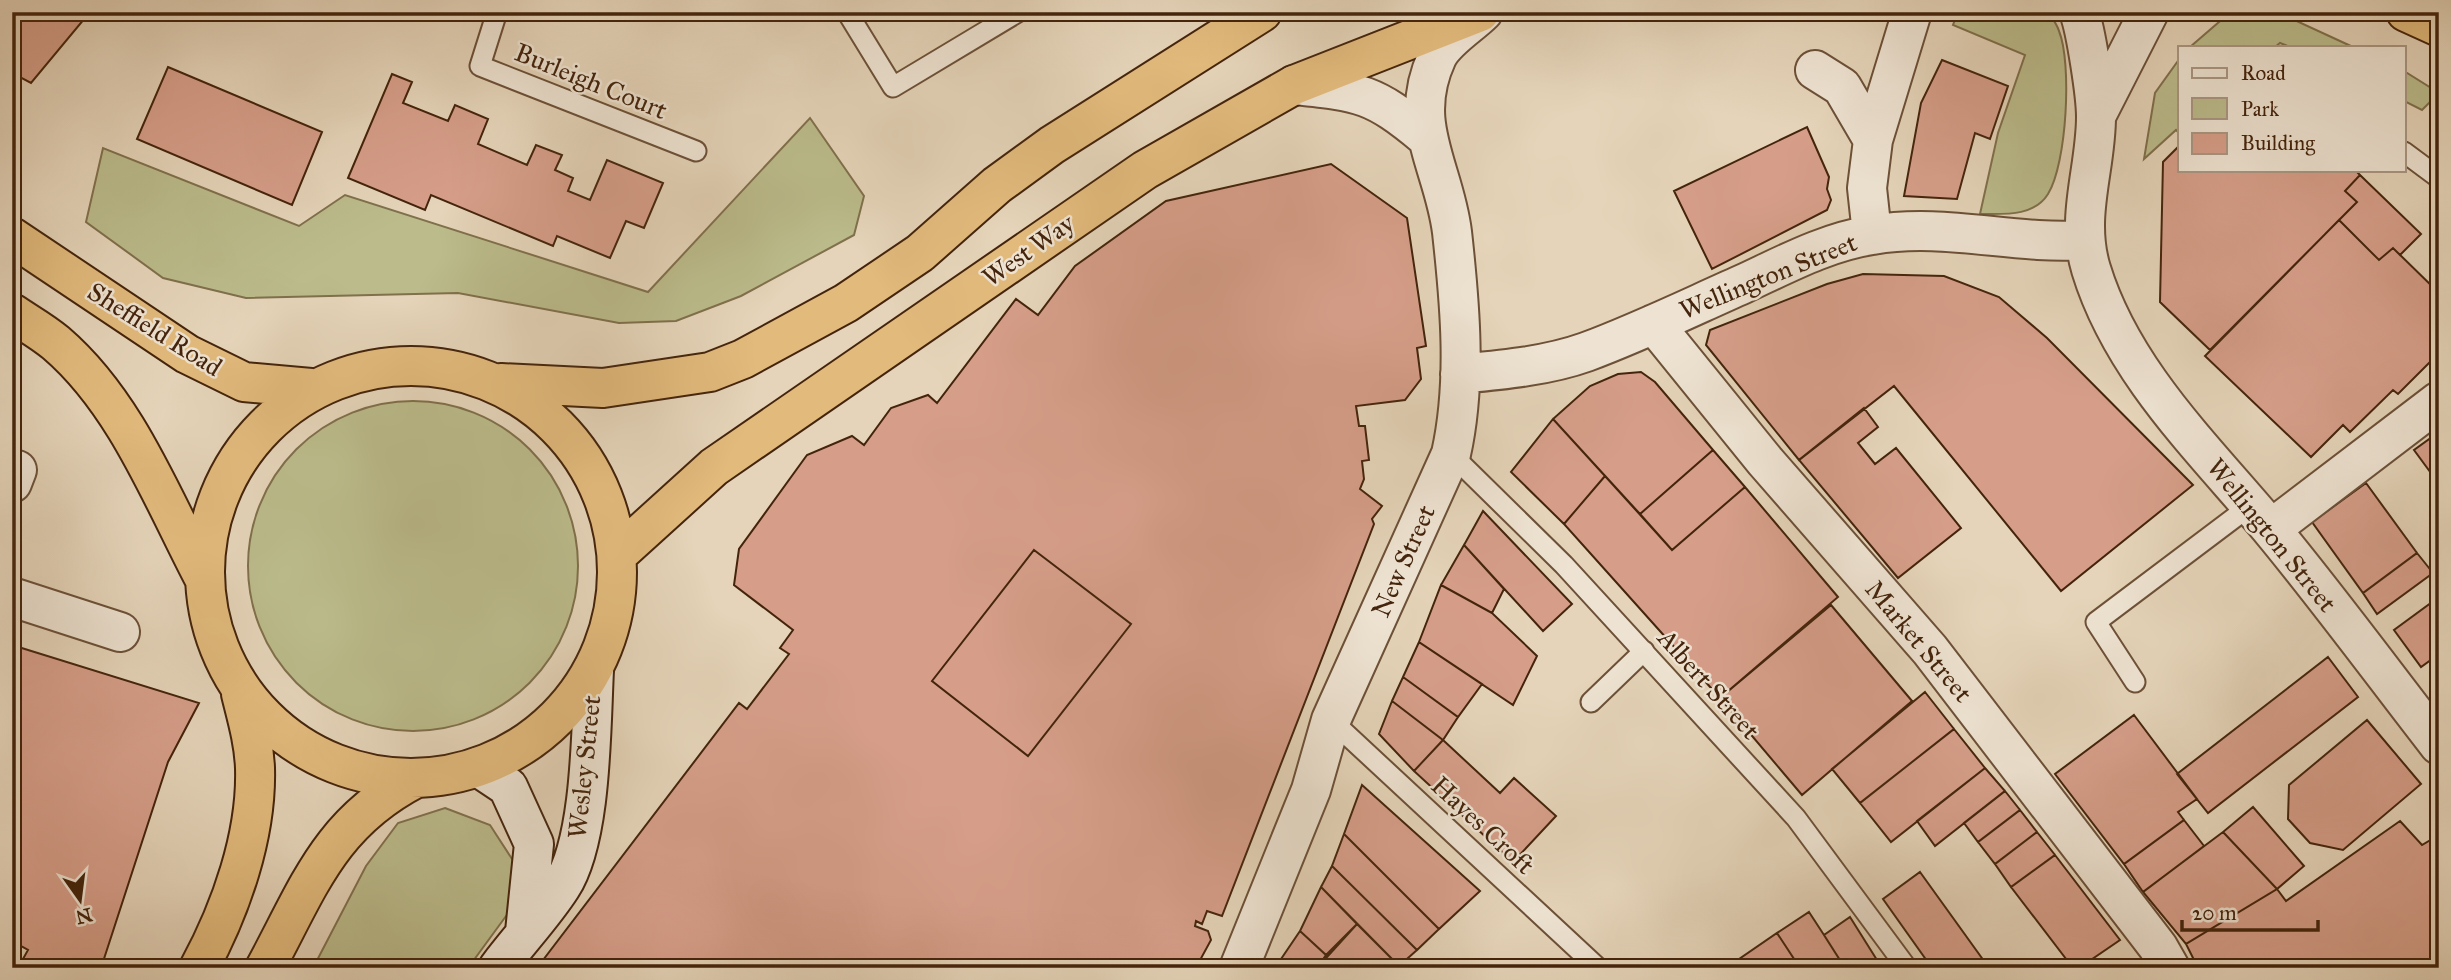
<svg xmlns="http://www.w3.org/2000/svg" width="2451" height="980" viewBox="0 0 2451 980" font-family="'IM FELL Great Primer',serif">
	<rect width="100%" height="100%" fill="#e5d4b9"/>
	<filter id="stains"><feTurbulence type="fractalNoise" baseFrequency=".00286" numOctaves="4"/><feColorMatrix values="0 0 0 0 .2 0 0 0 0 .09 0 0 0 0 .02 0 0 0 .5 -.17"/></filter>
	<radialGradient id="worn" r=".72"><stop offset=".6" stop-color="#630" stop-opacity="0"/><stop offset="1" stop-color="#630" stop-opacity=".3"/></radialGradient>
	<path fill="#bbbb8b" stroke="#80704c" stroke-width="2" d="M 1958,12 L 2048,12 C 2052,18 2057,24 2059,31 C 2072,63 2067,163 2048,194 C 2034,217 2003,214 1980,214 L 1998,133 L 2025,55 L 1953,25 Z
		M 2247,12 L 2277,12 L 2353,47 L 2290,47 L 2280,43 L 2275,47 L 2190,47 L 2226,16 Z
		M 2180,58 L 2180,134 L 2176,130 L 2144,159 L 2155,93 Z
		M 2404,71 L 2439,93 L 2422,110 L 2404,101 Z
		M 810,118 L 864,196 L 854,235 L 741,296 L 676,321 L 619,323 L 458,293 L 246,298 L 163,278 L 86,222 L 103,148 L 299,226 L 345,195 L 648,292 Z
		M248 566a165 165 0 1 1 330 0a165 165 0 1 1-330 0Z
		M 445,808 L 490,825 L 514,862 L 509,912 L 468,968 L 313,968 L 366,866 L 398,823 Z"/>
	<path fill="#d69e89" stroke="#44240c" stroke-width="2" d="M 12,12 L 90,12 L 31,83 L 12,73 Z
		M 1942,60 L 2008,86 L 1990,139 L 1975,133 L 1957,199 L 1904,196 L 1921,103 Z
		M 168,67 L 322,132 L 292,205 L 137,139 Z
		M 392,74 L 412,82 L 403,103 L 448,121 L 455,105 L 488,119 L 478,144 L 527,165 L 536,145 L 562,155 L 555,170 L 573,178 L 568,191 L 590,200 L 607,160 L 663,183 L 644,228 L 626,221 L 610,258 L 557,236 L 553,246 L 431,195 L 425,210 L 348,178 Z
		M 1807,127 L 1829,177 L 1827,189 L 1831,200 L 1827,210 L 1712,269 L 1674,191 Z
		M 2180,145 L 2180,170 L 2355,170 L 2360,175 L 2345,191 L 2357,202 L 2210,350 L 2160,302 L 2163,162 Z
		M 1331,164 L 1407,218 L 1426,346 L 1417,348 L 1421,379 L 1405,400 L 1356,406 L 1359,426 L 1365,426 L 1369,460 L 1362,461 L 1364,479 L 1360,489 L 1382,506 L 1372,519 L 1374,524 L 1222,916 L 1207,911 L 1202,924 L 1196,921 L 1195,926 L 1208,931 L 1211,940 L 1199,962 L 1203,964 L 1202,968 L 537,968 L 739,703 L 747,709 L 789,654 L 780,648 L 793,630 L 734,585 L 739,549 L 807,455 L 852,436 L 864,445 L 891,408 L 928,395 L 937,403 L 1016,299 L 1038,315 L 1075,266 L 1166,201 Z
		M 2360,175 L 2421,234 L 2400,255 L 2393,248 L 2379,260 L 2339,220 L 2357,202 L 2345,191 Z
		M 2339,220 L 2379,260 L 2393,248 L 2439,293 L 2439,364 L 2436,367 L 2431,361 L 2398,394 L 2393,390 L 2350,432 L 2343,425 L 2311,457 L 2205,356 Z
		M 1863,274 L 1944,276 L 1999,297 L 2047,338 L 2193,485 L 2061,591 L 1894,386 L 1799,460 L 1706,345 L 1710,330 L 1827,284 Z
		M 1641,372 L 1655,382 L 1713,450 L 1640,514 L 1553,419 L 1590,386 L 1618,374 Z
		M 1864,408 L 1878,427 L 1858,443 L 1875,464 L 1896,448 L 1961,528 L 1898,578 L 1799,460 Z
		M 1553,419 L 1605,476 L 1564,524 L 1511,472 Z
		M 2439,432 L 2439,484 L 2414,450 Z
		M 1713,450 L 1745,487 L 1672,550 L 1640,514 Z
		M 1605,476 L 1672,550 L 1745,487 L 1838,597 L 1720,698 L 1564,524 Z
		M 2366,483 L 2417,553 L 2363,593 L 2312,522 Z
		M 1483,511 L 1572,604 L 1543,631 L 1464,545 Z
		M 1464,545 L 1504,589 L 1492,613 L 1441,585 Z
		M 1034,550 L 1131,624 L 1028,756 L 932,681 Z
		M 2417,553 L 2433,573 L 2377,614 L 2363,593 Z
		M 1441,585 L 1492,613 L 1537,656 L 1513,705 L 1419,642 Z
		M 2439,597 L 2439,654 L 2421,667 L 2394,630 Z
		M 1831,605 L 1912,701 L 1802,795 L 1720,698 Z
		M 1419,642 L 1482,684 L 1458,717 L 1403,677 Z
		M 12,645 L 199,703 L 168,762 L 101,968 L 18,968 L 28,950 L 12,941 Z
		M 2328,657 L 2358,697 L 2208,813 L 2177,774 Z
		M 1403,677 L 1458,717 L 1443,740 L 1392,701 Z
		M 1925,692 L 1954,729 L 1860,803 L 1832,769 Z
		M 1392,701 L 1443,740 L 1414,771 L 1379,734 Z
		M 2134,715 L 2197,799 L 2178,812 L 2184,820 L 2124,864 L 2055,774 Z
		M 2367,720 L 2421,784 L 2343,850 L 2310,843 L 2288,819 L 2289,785 Z
		M 1954,729 L 1985,768 L 1891,842 L 1860,803 Z
		M 1443,740 L 1500,793 L 1514,778 L 1556,816 L 1513,862 L 1414,771 Z
		M 1985,768 L 2005,791 L 1935,846 L 1917,821 Z
		M 1362,785 L 1480,891 L 1439,929 L 1344,834 Z
		M 2005,791 L 2020,810 L 1978,842 L 1964,823 Z
		M 2253,807 L 2304,866 L 2277,889 L 2223,832 Z
		M 2020,810 L 2037,832 L 1995,864 L 1978,842 Z
		M 2184,820 L 2204,846 L 2143,892 L 2124,864 Z
		M 2400,821 L 2422,845 L 2439,835 L 2439,968 L 2198,968 L 2186,944 L 2277,889 L 2286,901 Z
		M 2037,832 L 2055,855 L 2011,887 L 1995,864 Z
		M 2223,832 L 2277,889 L 2186,944 L 2143,892 Z
		M 1344,834 L 1439,929 L 1417,950 L 1332,866 Z
		M 2055,855 L 2120,940 L 2079,968 L 2073,968 L 2011,887 Z
		M 1332,866 L 1417,950 L 1399,966 L 1321,887 Z
		M 1920,872 L 1989,968 L 1932,968 L 1883,899 Z
		M 1321,887 L 1357,924 L 1326,955 L 1300,931 Z
		M 1809,912 L 1824,935 L 1845,968 L 1800,968 L 1777,933 Z
		M 1850,917 L 1882,968 L 1845,968 L 1824,935 Z
		M 1357,924 L 1399,966 L 1400,968 L 1317,968 Z
		M 1300,931 L 1326,955 L 1317,968 L 1279,968 L 1279,962 Z
		M 1777,933 L 1800,968 L 1726,968 Z"/>
	<g fill="none" stroke-linecap="round" stroke-linejoin="round">
		<defs>
			<path id="lane" d="M 497,12 L 480,66 L 696,151
				M 847,12 L 893,87 L 1018,12
				M 2404,152 L 2439,178
				M 1451,454 L 1564,565 L 1796,818 L 1907,968
				M 2135,682 L 2096,622 L 2250,506
				M 1591,702 L 1644,651
				M 1331,720 L 1598,968"/>
			<path id="street" d="M 2079,12 C 2086,30 2096,96 2096,117 C 2096,169 2075,216 2091,269 C 2122,371 2203,448 2270,528 C 2328,598 2383,673 2439,745
				M 1815,70 L 1842,87 L 1873,140
				M 1294,85 C 1361,92 1373,93 1425,136
				M 2096,116 L 2149,12
				M 1872,234 L 1867,188 L 1873,140 L 1912,12
				M 1654,324 L 1765,461 L 1930,650 L 2158,947 L 2170,968
				M 1460,374 C 1501,370 1547,366 1586,352 C 1640,332 1691,307 1743,284 C 1784,265 1826,242 1872,235 C 1943,222 2014,245 2084,240
				M 12,483 L 17,470
				M 2271,529 L 2439,401
				M 12,597 L 120,632
				M 1239,968 L 1311,790 L 1331,720 L 1451,454 C 1467,382 1460,304 1452,232 C 1444,167 1406,124 1437,57 C 1445,40 1470,25 1483,12"/>
			<path id="secondary" d="M 478,767 L 508,787 L 534,844 L 525,932
				M 498,968 C 518,941 543,915 561,887 C 592,840 591,728 594,670"/>
			<path id="highway" d="M 2406,12 L 2439,27
				M 12,237 L 187,354 L 244,382 L 311,388
				M 12,313 C 27,323 43,332 56,343 C 126,403 162,498 204,578
				M205 572a206 206 0 1 1 412 0a206 206 0 1 1-412 0Z
				M 501,383 L 603,388 L 710,372 L 743,359 L 846,303 L 920,253 L 997,185 L 1052,145 L 1262,12
				M 617,555 L 714,467 L 1145,170 L 1294,85 L 1480,12
				M 199,968 C 231,909 257,835 255,768 C 254,742 247,718 241,694
				M 265,968 C 309,887 329,823 416,778"/>
		</defs>
		<use href="#lane" stroke="#6c5037" stroke-width="23"/>
		<use href="#street" stroke="#6c5037" stroke-width="42"/>
		<use href="#secondary" stroke="#44240c" stroke-width="42"/>
		<use href="#highway" stroke="#44240c" stroke-width="42"/>
		<use href="#lane" stroke="#eee3d2" stroke-width="19"/>
		<use href="#street" stroke="#eee3d2" stroke-width="38"/>
		<use href="#secondary" stroke="#eee3d2" stroke-width="38"/>
		<use href="#highway" stroke="#e2ba7c" stroke-width="38"/>
	</g>
	<g text-anchor="middle" stroke-width="5" stroke-linejoin="round" paint-order="stroke">
		<g font-size="26" fill="#44240c" stroke="#eee3d2">
			<text transform="translate(591 81) rotate(22)" y="9">Burleigh Court</text>
			<text transform="translate(1028 250) rotate(-35)" y="9">West Way</text>
			<text transform="translate(1768 276) rotate(-22)" y="9">Wellington Street</text>
			<text transform="translate(155 329) rotate(32)" y="9">Sheffield Road</text>
			<text transform="translate(2272 535) rotate(51)" y="9">Wellington Street</text>
			<text transform="translate(1403 561) rotate(-66)" y="9">New Street</text>
			<text transform="translate(1919 641) rotate(50)" y="9">Market Street</text>
			<text transform="translate(1709 684) rotate(48)" y="9">Albert Street</text>
			<text transform="translate(584 767) rotate(-84)" y="9">Wesley Street</text>
			<text transform="translate(1483 825) rotate(43)" y="9">Hayes Croft</text>
		</g>
	</g>
	<rect width="2451" height="980" fill="none" stroke="#e5d4b9" stroke-width="42"/>
	<rect x="14" y="14" width="2423" height="952" fill="none" stroke="#44240c" stroke-width="3.5"/>
	<rect x="21" y="21" width="2409" height="938" fill="none" stroke="#44240c" stroke-width="2"/>
	<rect x="2178" y="46" width="228" height="126" fill="#eee3d2" stroke="#aa9783" stroke-width="2"/>
	<rect x="2192" y="68" width="35" height="10" fill="#eee3d2" stroke="#aa9783" stroke-width="2"/>
	<text x="2241" y="80" font-size="21" fill="#44240c">Road</text>
	<rect x="2192" y="98" width="35" height="21" fill="#bbbb8b" stroke="#aa9783" stroke-width="2"/>
	<text x="2241" y="116" font-size="21" fill="#44240c">Park</text>
	<rect x="2192" y="133" width="35" height="21" fill="#d69e89" stroke="#aa9783" stroke-width="2"/>
	<text x="2241" y="150" font-size="21" fill="#44240c">Building</text>
	<g transform="translate(80 900) rotate(166)" stroke="#eee3d2" stroke-width="5" paint-order="stroke">
	<path d="M0-5L12 26L0 18L-12 26Z" fill="#44240c"/>
	<text y="-10" font-size="19" font-weight="bold" text-anchor="middle" fill="#44240c">N</text>
	</g>
	<path d="M2182 920v10h136v-10" fill="none" stroke="#44240c" stroke-width="3.5"/>
	<text x="2192" y="920" font-size="21" fill="#44240c" stroke="#eee3d2" stroke-width="5" paint-order="stroke">20 m</text>
	<rect width="100%" height="100%" filter="url(#stains)"/>
	<rect width="100%" height="100%" fill="url(#worn)"/>
</svg>
